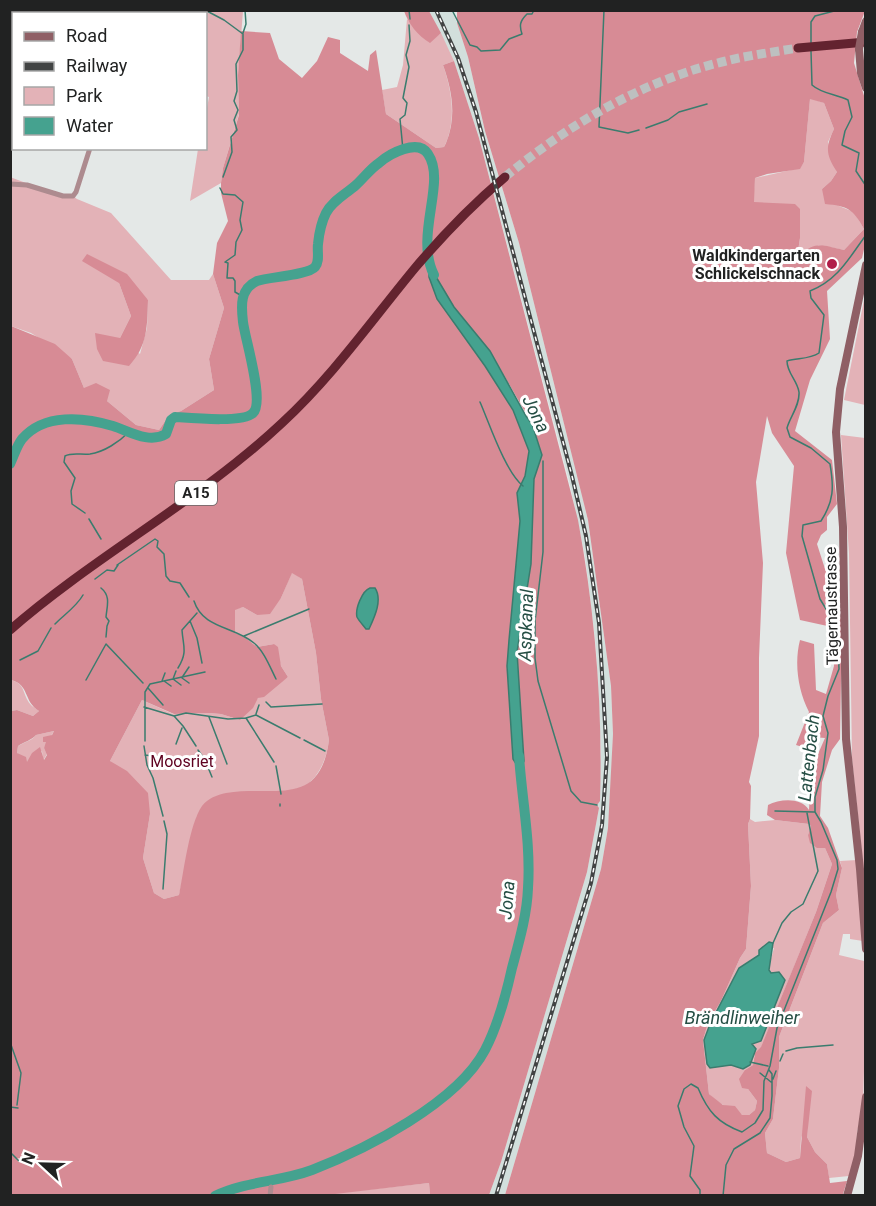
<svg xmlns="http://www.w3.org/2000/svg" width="876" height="1206" viewBox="0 0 876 1206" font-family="Roboto,sans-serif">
	<rect width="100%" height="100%" fill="#e4e8e7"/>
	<path fill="#d2dfdc" d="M 429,11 L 452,11 L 457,23 L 468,57 L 485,131 L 519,243 L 588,520 L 611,686 L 613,734 L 611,784 L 608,828 L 601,869 L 505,1195 L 489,1195 L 501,1162 L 587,872 L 599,808 L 597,805 L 601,750 L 596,647 L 585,556 L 569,480 L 479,138 L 454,61 Z"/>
	<path fill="#e3b2b7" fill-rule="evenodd" d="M 187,11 L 243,11 L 238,75 L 239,114 L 223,168 L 221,183 L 190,201 L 198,149 L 206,148 L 206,113 L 209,97 L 206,96 L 206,14 L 190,13 Z
		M 407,19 L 429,42 L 441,33 L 454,61 L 443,65 C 452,91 457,121 444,147 L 436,148 L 386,114 L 382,90 L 397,87 L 403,65 Z
		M 810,98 L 824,103 L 834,129 L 828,142 L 837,172 L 831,181 L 822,189 L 839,206 L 854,212 L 864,229 L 844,250 L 819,245 L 797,259 L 800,238 L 753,202 L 755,178 L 800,168 L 804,162 Z
		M 10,177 L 58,195 L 73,196 L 77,199 L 111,213 L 171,280 L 209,280 L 213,274 L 224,308 L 209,359 L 214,390 L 181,411 L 170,414 L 159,430 L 136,425 L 107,401 L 84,388 L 72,359 L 31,333 L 11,326 ZM 119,283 L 148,300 L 147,328 L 140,354 L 120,338 L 131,316 Z
		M 865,295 L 865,405 L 844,400 Z
		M 841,435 L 865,438 L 865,884 L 852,759 L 849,553 Z
		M 292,572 L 302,579 L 316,653 L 321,699 L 329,740 C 327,758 319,778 303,787 L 197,816 L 179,895 L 164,899 L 154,893 L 143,858 L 150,814 L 110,761 L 142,700 L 173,714 L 209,713 L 221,714 L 240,720 L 258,698 L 288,677 L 281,666 L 274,644 L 257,647 L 242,635 L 235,633 L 235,609 L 243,607 L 257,615 L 281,598 Z
		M 10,680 C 24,683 22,690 28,701 C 30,705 35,708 39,711 L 33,716 L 17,710 L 11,711 Z
		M 54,731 L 44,748 L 47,754 L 43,761 L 42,751 L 31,758 L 27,763 L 17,753 L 18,746 C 24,742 32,741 36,735 Z
		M 750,819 L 755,822 L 775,820 L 809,824 L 811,826 L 808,835 L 825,848 L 832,864 L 816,912 L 761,1048 L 754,1056 L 753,1065 L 745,1070 L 748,1089 L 757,1101 L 755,1110 L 749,1115 L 742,1115 L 716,1101 L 709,1094 L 703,1040 L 708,1023 L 721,1001 L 740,958 L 746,949 L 751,886 L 748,824 ZM 774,948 L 769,966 L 771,973 L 752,1044 L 755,1050 L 750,1065 L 743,1069 L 731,1065 L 710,1024 L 739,968 L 760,953 Z
		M 857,860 L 863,941 L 850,939 L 850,934 L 843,934 L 839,955 L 864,961 L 865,1041 L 863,1102 L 857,1133 L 856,1155 L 849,1176 L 829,1178 L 827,1164 L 815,1152 L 807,1137 L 808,1114 L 801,1139 L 800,1158 L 786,1162 L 767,1153 L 765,1133 L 773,1119 L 779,1068 L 779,1037 L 823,923 L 839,910 L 836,895 L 842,868 L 840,861 Z
		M 429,1183 L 430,1195 L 318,1195 Z"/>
	<path fill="#d78b95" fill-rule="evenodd" d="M 457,10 L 865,11 L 857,32 L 854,63 L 865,99 L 865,245 L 862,258 L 827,291 L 830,339 L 810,380 L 795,431 L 832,460 L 837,504 L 827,517 L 827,530 L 821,535 L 817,544 L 842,622 L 840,739 L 832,750 L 822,782 L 820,816 L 828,828 L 842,868 L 836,895 L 839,910 L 823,923 L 779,1037 L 779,1068 L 773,1119 L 765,1133 L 767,1153 L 786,1162 L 800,1158 L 806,1086 L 812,1091 L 807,1137 L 815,1152 L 827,1164 L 830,1183 L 847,1181 L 843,1194 L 505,1195 L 601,869 L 608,828 L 613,734 L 611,686 L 588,520 L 519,243 L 485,131 L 468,57 L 457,23 ZM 810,99 L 824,103 L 834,129 C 825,148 826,155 837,172 L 831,181 L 822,189 L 825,204 C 848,206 853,209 864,229 L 844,250 C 820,245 816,240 797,258 L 800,238 L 800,209 L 795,204 L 754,202 L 755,178 L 767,174 L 800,169 L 804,162 ZM 767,416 L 772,433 L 794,466 L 786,553 L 800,620 L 832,627 L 834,666 L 826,694 L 816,690 L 814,644 L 800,640 C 794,663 798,691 809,712 L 796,745 L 809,749 L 813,737 L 825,738 L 811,770 L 809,810 C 801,797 780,799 768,805 L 767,815 L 775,820 L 809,824 L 811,826 L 808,835 L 810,843 L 817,848 L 825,848 L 832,864 L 816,912 L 761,1047 L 755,1053 L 753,1065 L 745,1070 L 739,1079 L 742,1088 L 748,1089 L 757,1101 L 755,1110 L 749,1115 L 742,1115 L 735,1106 L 723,1105 L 709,1094 L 703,1040 L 708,1023 L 721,1001 L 740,958 L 746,949 L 751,886 L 748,824 L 750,819 L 751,786 L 749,782 L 759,736 L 759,658 L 763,563 L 756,482 Z
		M 404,11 L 429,11 L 441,33 L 430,43 C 418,36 408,23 404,11 Z
		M 241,31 L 270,33 L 279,59 L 302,78 L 317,61 L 328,37 L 340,40 L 340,53 L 368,71 L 370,55 L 376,50 L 386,114 L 436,148 L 444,147 L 446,143 C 457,117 452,90 443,65 L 454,61 L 479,138 L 578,520 C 595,612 603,707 600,801 L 597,805 L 599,808 L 587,872 L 501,1162 L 489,1195 L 430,1195 L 429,1183 L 318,1196 L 11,1196 L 11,711 L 17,710 L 33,716 L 39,711 C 23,701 30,685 11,680 L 11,326 L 55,344 L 72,359 L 84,388 L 96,383 L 110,390 L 107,401 L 136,425 L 159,430 L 170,414 L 181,411 L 214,390 L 209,359 L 224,308 L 213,274 L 217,243 L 228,221 L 221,193 L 221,183 L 223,168 L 239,115 L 238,75 ZM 429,265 L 454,307 L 490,351 L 532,424 L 542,455 L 534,479 L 531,564 L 517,652 L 524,761 L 513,759 L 507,666 L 509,640 L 520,521 L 517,493 L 525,476 L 529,451 L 513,410 L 485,366 L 437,299 ZM 292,573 L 302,579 L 316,653 L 321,699 L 329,740 C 320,809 274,785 226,793 C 217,795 208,798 202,806 C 189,825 184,871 179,895 L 164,899 L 154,893 L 143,858 L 150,814 L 148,793 L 127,771 L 110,761 L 142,700 L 174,714 L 209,713 L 221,714 L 240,720 L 253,708 L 258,698 L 264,697 L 288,677 L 281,666 L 278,647 L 274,644 L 257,647 L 242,635 L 235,633 L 235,610 L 243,607 L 257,615 L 270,614 L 281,598 ZM 54,731 L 52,735 L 43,737 L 43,742 L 46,742 L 44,748 L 47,755 L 44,760 L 40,747 L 32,753 L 27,762 L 26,757 L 17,753 L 18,746 C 24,742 32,740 36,735 Z
		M 87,254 L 127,274 L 148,300 C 147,327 148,345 129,366 L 103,361 L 97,349 L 95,333 L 120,338 L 131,316 L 119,283 L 82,261 Z"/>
	<path fill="#45a28f" stroke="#3a7c6e" stroke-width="1.5" d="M 429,265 L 454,307 L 490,351 L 526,416 L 532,424 L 542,455 L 534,479 L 531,564 L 517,652 L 524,761 L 520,770 L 513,759 L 507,666 L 509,640 L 520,521 L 517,493 L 525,476 L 529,451 L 513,410 L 485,366 L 437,299 L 429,277 Z
		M 370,588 L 375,588 C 383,600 374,618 369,629 L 366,629 C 363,625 359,621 357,617 C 355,609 362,591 370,588 Z
		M 769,942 L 773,943 L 769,970 L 771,973 L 779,972 L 785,980 L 761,1041 L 752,1044 L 756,1049 L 750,1065 L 743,1069 L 731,1065 L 710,1068 L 707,1064 L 704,1040 L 710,1024 L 739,968 L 759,955 L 759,950 Z"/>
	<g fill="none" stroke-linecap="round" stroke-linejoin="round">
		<path stroke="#3a7c6e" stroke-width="1.5" d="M 205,10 L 224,20 L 243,34 L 243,50 L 236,64 L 237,91 L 234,101 L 238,110 L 234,120 L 237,130 L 231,137 L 232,152 L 223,177
			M 409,10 L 410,19
			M 452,10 L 470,45 L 477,47 L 481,51 L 500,50 L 509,39 L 522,34 C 519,25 520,21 527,14 L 532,14 L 534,10
			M 604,10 L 599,127 L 628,133 L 639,130
			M 243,33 L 246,24 L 245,10
			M 811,43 L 811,22 L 815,16 L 838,10
			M 811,51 L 812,85 C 822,94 836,94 848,100 L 852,117 L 845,131 L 842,145 L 859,153 L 856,171 L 866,186
			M 646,128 L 668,120 L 679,112 L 707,104
			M 403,150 L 400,119 L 405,115 L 407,103 L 403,98 L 409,67 L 406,55 L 410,41 L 409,25
			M 220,188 L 223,194 L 235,195 L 243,202 L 240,220 L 242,230 L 236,242 L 235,255 L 225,262 L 228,263 L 227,278 L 233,278 L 235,281 L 235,292 L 242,296
			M 480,402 C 490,425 505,471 523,486
			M 543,461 L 543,552 L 535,621 L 535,658 L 538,681 L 571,791 L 581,802 L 597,805
			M 85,513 L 72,504 L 71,491 L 75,478 L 64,462 L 65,456 C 72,452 81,455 90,454 C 104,452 119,442 129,432
			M 10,517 L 11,515
			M 89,519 L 101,539
			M 117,565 L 155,539 L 158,541 L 157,547 L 164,554 L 166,576 L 170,581 L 180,583 L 189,597
			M 95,579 L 107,570 L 114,571 L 118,565
			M 101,588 C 111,596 107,606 106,617 L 109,621 L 107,626 L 106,637
			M 194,601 C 203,629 234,626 254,643 C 264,651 270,667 276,679
			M 190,621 L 197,638 L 202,663
			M 55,624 C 64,615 77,606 83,595
			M 244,636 L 309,609
			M 20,660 L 38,651 L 51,628
			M 178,668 C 188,652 183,646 182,630 L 197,613
			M 176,671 L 173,679 L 181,685
			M 183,676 L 189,667
			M 182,678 L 189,683
			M 86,680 L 106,644 L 143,683
			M 162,681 L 165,673
			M 164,681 L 171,686
			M 148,688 L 163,705
			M 266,702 L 271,707 L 322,704
			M 144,707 L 174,716 L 186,713 L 228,719 L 246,718 L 256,715 L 300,738
			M 256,714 L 259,705
			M 174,716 L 183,726 L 196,746
			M 209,717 L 227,764
			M 246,718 L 274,762
			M 304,740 L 325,751
			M 145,741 L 145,692 L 150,684 L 205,672
			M 176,744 L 182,728
			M 144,746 L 147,765 L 153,778 L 163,816
			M 198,750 L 205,760 L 212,777
			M 145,755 L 167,758
			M 276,766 L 281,794
			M 280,806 L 280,804
			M 775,811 L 814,812
			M 163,889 L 167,834 L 164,821
			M 773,943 L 782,923 L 791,912 L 803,904 L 818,871 L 807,813
			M 10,975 L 10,999
			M 10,1042 L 21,1073 L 17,1105
			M 786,1051 L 797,1048 L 833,1045
			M 780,1061 L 783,1054
			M 750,1062 L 768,1066
			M 760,1073 L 771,1082
			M 773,1079 L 776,1071
			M 10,1107 L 18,1108
			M 10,1152 L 19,1161
			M 10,1187 L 11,1189
			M 700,1196 L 700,1190 L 690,1176 L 694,1146 L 684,1127 L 678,1106 L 684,1089 L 691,1084 L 698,1088 C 708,1112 718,1123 742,1132 L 755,1123 L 763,1110 L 764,1081 L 770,1066 L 777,1028 L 831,892 L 838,869 L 837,860 L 821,822 L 815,812 L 815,797 L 823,770 L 828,733 L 823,716 L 828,696 L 839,669 L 837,627 L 820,599 L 802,536 L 803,525 L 821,521 C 834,501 834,487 830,464 L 811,448 L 790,437 L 787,428 C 790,417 800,405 799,392 C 797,380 787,373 787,361 C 799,358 810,359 819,353 L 824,315 L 811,298 L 810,291 C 838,280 849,258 866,235
			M 723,1196 L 726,1165 L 734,1149 L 760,1133 L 770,1118 L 772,1096 L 772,1074 L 769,1070"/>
		<path stroke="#45a28f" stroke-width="10" d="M 10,464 C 14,456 16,447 22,439 C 44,413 84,417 113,426 C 129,431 149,444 166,434 L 171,420 L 175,417 C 190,418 244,423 253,413 C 265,402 245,339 243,322 C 241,305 240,289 257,281 C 270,277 308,275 315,267 C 320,261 317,252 318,244 C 319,234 321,223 326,213 C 332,201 346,194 356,185 C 364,178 370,169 379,163 C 389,154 418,138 428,154 C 447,182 414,235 434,275
			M 215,1196 C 246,1181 280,1182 312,1170 C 366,1149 457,1103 485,1050 C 498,1025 506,995 512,968 C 519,942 527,915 528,888 C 531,844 522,800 519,756"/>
		<path stroke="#bdc0c0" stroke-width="9" stroke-dasharray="9 4.5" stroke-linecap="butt" d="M 505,177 C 569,124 644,80 726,61 C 750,55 774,52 798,48"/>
		<path stroke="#ad8b8f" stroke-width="5" d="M 145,14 L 145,10
			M 10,184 L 27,185 L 63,196 L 73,196 L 76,192 L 90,148
			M 270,1196 L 271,1187"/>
		<path stroke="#8f5f65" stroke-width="8" d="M 862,32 L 866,21
			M 859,49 L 861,73 L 866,88
			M 866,265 L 840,389 L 836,432 L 843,527 L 846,739 L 860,869 L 866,949
			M 847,1196 L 858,1156 L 866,1097"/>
		<path stroke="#63232f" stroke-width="9" d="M 798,48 L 866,42
			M 10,630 C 96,555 199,501 282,423 C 332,377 372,320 415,268 C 443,235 472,205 505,177"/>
		<defs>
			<path id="rail" d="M 436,10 L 458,58 L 476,112 L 572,476 L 586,536 L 599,623 L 607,757 L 602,825 L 591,883 L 496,1196"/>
		</defs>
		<use href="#rail" stroke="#424444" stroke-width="4"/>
		<use href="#rail" stroke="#fff" stroke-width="1.5" stroke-dasharray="4.5" stroke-linecap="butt"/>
		<path stroke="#8f5f65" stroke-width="8" d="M 859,49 L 862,32"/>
	</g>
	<circle fill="#b11f49" stroke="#fff" stroke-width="2" cx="832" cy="264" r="6"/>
	<g text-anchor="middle" stroke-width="6" stroke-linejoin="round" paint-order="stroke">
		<rect fill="#fff" stroke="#646464" stroke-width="1.5" x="175" y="481" width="42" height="24" rx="4.5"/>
		<g font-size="15" font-weight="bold" fill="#212222">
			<text x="196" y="498">A15</text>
		</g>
		<g font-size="16" font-weight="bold" fill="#212222" stroke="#fff" text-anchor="end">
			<text x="820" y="261">Waldkindergarten<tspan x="820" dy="18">Schlickelschnack</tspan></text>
		</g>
		<g font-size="16" fill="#212222" stroke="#fff">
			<text transform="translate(831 606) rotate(-91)" y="6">Tägernaustrasse</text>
		</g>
		<g font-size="16" fill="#5e001f" stroke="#fff">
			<text x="182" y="767">Moosriet</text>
		</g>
		<g font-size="18" font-style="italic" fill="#254e44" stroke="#fff">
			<text transform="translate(536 414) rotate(64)" y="6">Jona</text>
			<text transform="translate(526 625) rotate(-88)" y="6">Aspkanal</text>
			<text transform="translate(809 758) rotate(-84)" y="6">Lattenbach</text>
			<text transform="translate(507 900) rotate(-85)" y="6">Jona</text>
			<text x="742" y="1024">Brändlinweiher</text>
		</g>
	</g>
	<rect width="876" height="1206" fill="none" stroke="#212222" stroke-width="24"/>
	<rect x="12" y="12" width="195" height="138" fill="#ffffff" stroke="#a6a7a7" stroke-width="1.5"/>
	<rect x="24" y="32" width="30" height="9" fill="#8f5f65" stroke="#a6a7a7" stroke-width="1.5"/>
	<text x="66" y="42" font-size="18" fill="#212222">Road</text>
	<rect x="24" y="62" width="30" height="9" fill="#424444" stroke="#a6a7a7" stroke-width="1.5"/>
	<text x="66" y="72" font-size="18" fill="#212222">Railway</text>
	<rect x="24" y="87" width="30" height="18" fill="#e3b2b7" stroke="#a6a7a7" stroke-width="1.5"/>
	<text x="66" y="102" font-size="18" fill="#212222">Park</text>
	<rect x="24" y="117" width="30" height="18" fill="#45a28f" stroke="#a6a7a7" stroke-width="1.5"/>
	<text x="66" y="132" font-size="18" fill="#212222">Water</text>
	<g transform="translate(42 1164) rotate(292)" stroke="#ffffff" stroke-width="4.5" paint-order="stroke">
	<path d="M0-4.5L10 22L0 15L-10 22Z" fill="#212222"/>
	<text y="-9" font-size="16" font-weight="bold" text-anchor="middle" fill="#212222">N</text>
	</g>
</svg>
